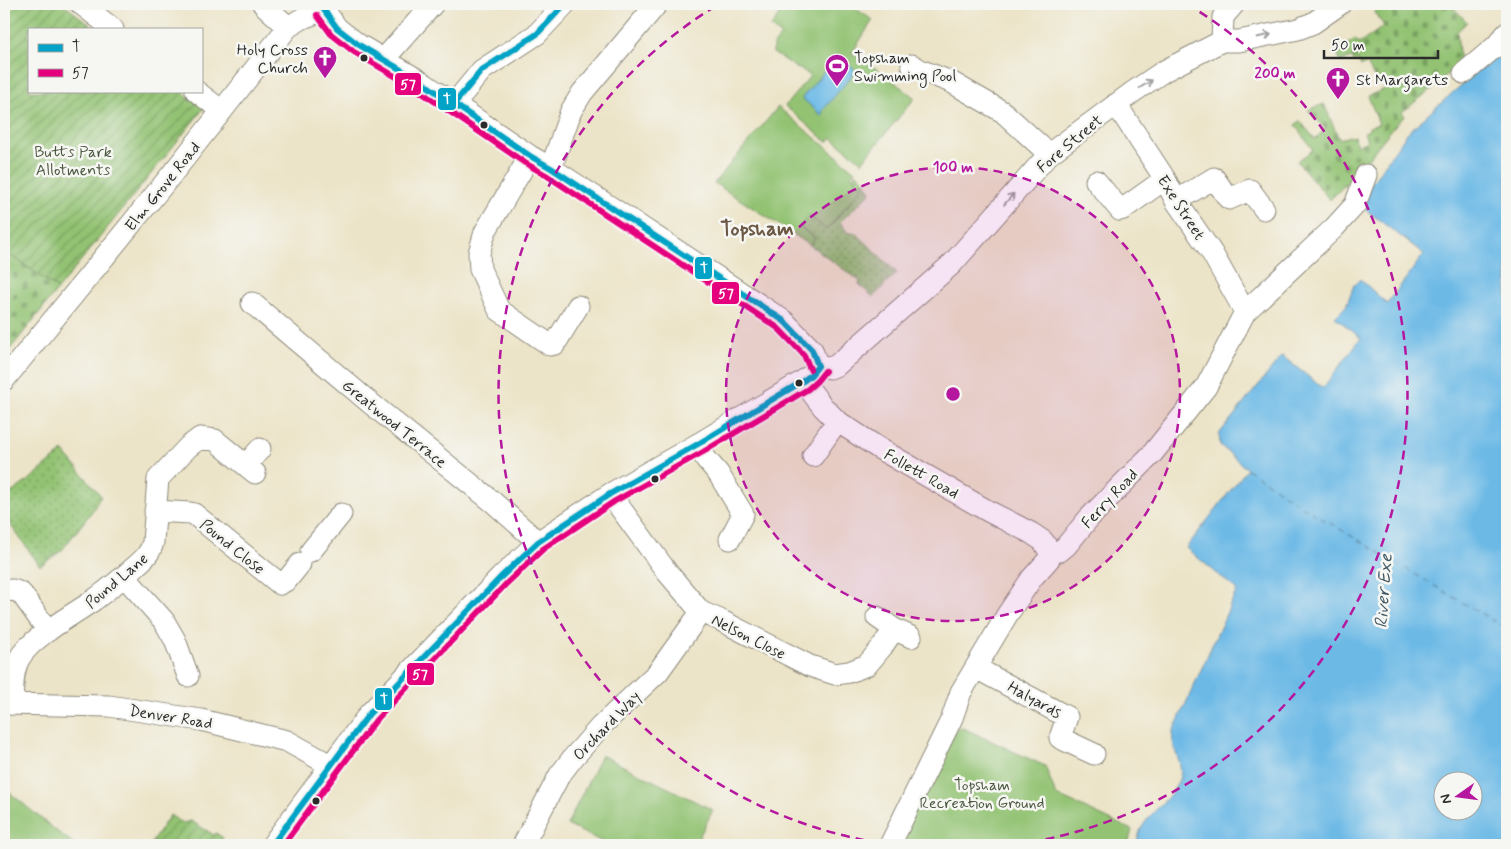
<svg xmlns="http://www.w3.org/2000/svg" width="1511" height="849" viewBox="0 0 1511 849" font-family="Mynerve,sans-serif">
	<defs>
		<pattern id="grass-dots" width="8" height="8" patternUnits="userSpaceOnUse" patternTransform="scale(1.25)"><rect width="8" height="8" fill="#92c272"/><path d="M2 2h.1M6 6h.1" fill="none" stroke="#779e5e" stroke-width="1.8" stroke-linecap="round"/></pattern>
		<pattern id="cemetery-stones" width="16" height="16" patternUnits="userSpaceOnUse" patternTransform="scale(1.25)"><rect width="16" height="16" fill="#92c272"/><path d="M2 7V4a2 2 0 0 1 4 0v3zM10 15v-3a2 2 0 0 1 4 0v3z" fill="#779e5e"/></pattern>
		<pattern id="garden-furrows" width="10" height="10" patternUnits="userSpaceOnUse" patternTransform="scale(1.25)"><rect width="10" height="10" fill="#92c272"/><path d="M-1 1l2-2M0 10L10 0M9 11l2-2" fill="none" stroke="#779e5e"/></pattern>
	</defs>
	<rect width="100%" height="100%" fill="#f6f6f2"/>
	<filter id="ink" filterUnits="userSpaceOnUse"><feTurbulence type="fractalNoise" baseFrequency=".02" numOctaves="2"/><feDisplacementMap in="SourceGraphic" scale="10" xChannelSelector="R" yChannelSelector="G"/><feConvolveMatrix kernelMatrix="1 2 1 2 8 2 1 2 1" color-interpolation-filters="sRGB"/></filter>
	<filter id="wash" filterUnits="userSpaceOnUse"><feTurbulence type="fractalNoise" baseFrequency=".0096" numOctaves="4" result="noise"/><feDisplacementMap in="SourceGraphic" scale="20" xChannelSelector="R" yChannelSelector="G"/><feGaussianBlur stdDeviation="1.12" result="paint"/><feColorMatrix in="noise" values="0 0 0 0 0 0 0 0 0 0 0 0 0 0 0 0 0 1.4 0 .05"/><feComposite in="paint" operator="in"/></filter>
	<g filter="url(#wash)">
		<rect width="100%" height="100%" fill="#ece4c8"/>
		<path fill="url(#grass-dots)" stroke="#5e764e" d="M 857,173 L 864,180 L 871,192 L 840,222 L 848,233 L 856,233 L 897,273 L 873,297 L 859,284 L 860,281 L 810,245 L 815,238 L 800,227 L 809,215 L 827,230 L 863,187 L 853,177 Z
			M 63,451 L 101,496 L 93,510 L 62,550 L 40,566 L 4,516 L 4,498 L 29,480 Z"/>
		<path fill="url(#cemetery-stones)" stroke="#5e764e" d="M 1387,4 L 1450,4 L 1467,22 L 1457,32 L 1460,62 L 1432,89 L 1402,112 L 1405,116 L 1396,124 L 1354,176 L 1330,200 L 1297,161 L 1313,150 L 1295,125 L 1300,121 L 1315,139 L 1325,129 L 1308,110 L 1324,104 L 1339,139 L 1350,136 L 1351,137 L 1354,136 L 1358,145 L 1367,141 L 1364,132 L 1369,130 L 1369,127 L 1379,124 L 1368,96 L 1385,89 L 1380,78 L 1375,79 L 1367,64 L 1361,66 L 1358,60 L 1354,62 L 1352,58 L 1340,62 L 1337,51 L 1355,39 L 1359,44 L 1384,26 L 1374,12 Z
			M 4,250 L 58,289 L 4,357 Z"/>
		<path fill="#92c272" stroke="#5e764e" d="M 785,4 L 848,4 L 873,20 L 852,53 L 884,74 L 915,98 L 862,162 L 832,138 L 827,142 L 785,106 L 810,76 L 801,69 L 798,69 L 773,53 L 773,46 L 781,35 L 771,28 Z
			M 778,107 L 855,171 L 851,176 L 863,187 L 826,230 L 809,215 L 799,227 L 815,238 L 810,245 L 714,183 Z
			M 963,728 L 1045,766 L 1056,795 L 1132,830 L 1128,845 L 897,845 L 956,729 Z
			M 601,755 L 713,810 L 695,845 L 609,845 L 567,825 Z
			M 4,788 L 59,833 L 76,845 L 4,845 Z"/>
		<path fill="url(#garden-furrows)" stroke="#5e764e" d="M 4,4 L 63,4 L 96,29 L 29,29 L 29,91 L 181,91 L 204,108 L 58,289 L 4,250 Z
			M 170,815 L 183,823 L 191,821 L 214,835 L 216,833 L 223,838 L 219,845 L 150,845 Z"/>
		<path fill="#6cb9e6" stroke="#4c7288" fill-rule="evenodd" d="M 1507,45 L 1507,845 L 1136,845 C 1138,839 1139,832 1142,827 C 1153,809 1173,798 1180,777 C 1184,763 1170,748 1173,732 L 1237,590 L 1186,548 L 1247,469 L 1220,445 L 1219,434 L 1282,356 L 1323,388 L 1361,338 L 1335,317 L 1346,306 L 1354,285 L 1360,279 L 1387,304 L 1424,254 L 1362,207 L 1371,184 L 1407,133 ZM 1444,782 L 1474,782 L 1474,812 L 1444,812 Z
			M 838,55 L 856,71 L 822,111 L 823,113 L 821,115 L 802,98 Z"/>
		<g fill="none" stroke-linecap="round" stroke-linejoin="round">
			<path stroke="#3e5663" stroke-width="1" stroke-dasharray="6 5" stroke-linecap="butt" d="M 1247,469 L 1308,510 L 1507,629"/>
		</g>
	</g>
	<g filter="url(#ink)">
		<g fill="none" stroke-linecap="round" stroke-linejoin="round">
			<defs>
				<path id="minor" d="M 81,4 L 113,29
					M 263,4 L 288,27
					M 324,10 L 337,28 L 359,45 L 420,81 L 530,156 L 551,168 L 784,321 L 812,350 L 818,366
					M 1222,41 L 1223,17 L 1234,4
					M 384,59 L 433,4
					M 912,65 L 920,70 L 951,82 L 1003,112 L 1049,154
					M 1464,73 L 1496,46 L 1507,33
					M 196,91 L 222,111
					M 454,104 L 482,70 L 537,34 L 565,4
					M 1116,104 L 1165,179 L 1176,201 L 1212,253 L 1245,312
					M 530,156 L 485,232 L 479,253 L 480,269 L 499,310 L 550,345 L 555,344 L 578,306
					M 551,168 L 571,111 L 582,93 L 657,4
					M 1096,181 L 1120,210 L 1123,209 L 1165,179
					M 1176,201 L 1214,178 L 1229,199 L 1250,190 L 1264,209
					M 252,303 L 369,402 L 493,502 L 538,542
					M 818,366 L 830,368 L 837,365 L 952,264 L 1049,154 L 1133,92 L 1164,71 L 1222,41 L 1239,41 L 1298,29 L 1313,23 L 1340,4
					M 4,380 L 172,174 L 288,27 L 303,18 L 324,10 L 327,4
					M 803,381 L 823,407 L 837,421 L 880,449 L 988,511 L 1031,533 L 1043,541 L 1050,552
					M 698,444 L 706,459 L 718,473 L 743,514 L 730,539
					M 813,456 L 837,421
					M 246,465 L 260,449
					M 610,494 L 667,572 L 701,612 L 720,620 L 810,666 L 835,674 L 849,672 L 867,665 L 882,647 L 894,629 L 877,617
					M 155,511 L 190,513 L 194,514 L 280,584 L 287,580 L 300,564
					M 311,551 L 341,514
					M 1050,552 L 1060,551 L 1066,546 L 1089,518 L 1152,454 L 1206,387 L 1245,312 L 1334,228 L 1355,205 L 1366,175
					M 124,576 L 164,621 L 175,640 L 188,676
					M 4,591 L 13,590 L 21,593 L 48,631
					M 894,629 L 911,637
					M 976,668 L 1067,717 L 1060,738 L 1094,754
					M 4,704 L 109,706 L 201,720 L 287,741 L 330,765
					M 12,704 C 13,689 12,672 19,659 C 30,638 74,614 94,600 C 106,591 119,581 130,571 C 140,562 150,556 153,542 L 158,479 L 188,447 L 200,438 L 215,440 L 255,473
					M 272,845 L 369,714 L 501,577 L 538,542 L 610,494 L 698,444 L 803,381 L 811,375 L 818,366
					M 523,845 L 559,776 L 572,759 L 601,726 L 658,672 L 701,612
					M 890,845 L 952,718 L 961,692 L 1007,615 L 1032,578 L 1049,559 L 1050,552"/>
			</defs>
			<use href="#minor" stroke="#8c887a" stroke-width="23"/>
			<use href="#minor" stroke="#fff" stroke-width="21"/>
			<defs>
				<path id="bus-1" d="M 324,10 L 337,28 L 359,45 L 420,81 L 530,156 L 551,168 L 784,321 L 812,350 L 818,366
					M 454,104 L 482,70 L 537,34 L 565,4
					M 272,845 L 369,714 L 501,577 L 538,542 L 610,494 L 698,444 L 803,381 L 811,375 L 818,366"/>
				<path id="bus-2" d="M 317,15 L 331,34 L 354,52 L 415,88 L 525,163 L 546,175 L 778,328 L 804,355 L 810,369
					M 283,845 L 376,720 L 507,583 L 543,549 L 615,501 L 703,452 L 808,389 L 817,381 L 825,371"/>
			</defs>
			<use href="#bus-1" stroke="#f6f6f2" stroke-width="10"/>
			<use href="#bus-2" stroke="#f6f6f2" stroke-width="10"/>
			<use href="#bus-1" stroke="#02a3c6" stroke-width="6"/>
			<use href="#bus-2" stroke="#e5007d" stroke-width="6"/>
		</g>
		<defs><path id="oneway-shaft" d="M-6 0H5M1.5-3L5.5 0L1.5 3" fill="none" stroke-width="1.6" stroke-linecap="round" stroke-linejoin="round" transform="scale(1.25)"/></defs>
		<g stroke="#a0a0a0">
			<use href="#oneway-shaft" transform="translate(1264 36) rotate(-11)"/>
			<use href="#oneway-shaft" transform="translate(1146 84) rotate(-32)"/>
			<use href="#oneway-shaft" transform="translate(1009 199) rotate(-49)"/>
		</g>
	</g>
	<circle cx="953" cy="394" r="227" fill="#b5179e" fill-opacity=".12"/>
	<g fill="none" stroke="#b5179e" stroke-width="2.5" stroke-dasharray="9 6">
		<circle cx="953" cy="394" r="227"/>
		<path d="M894 845A455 455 0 0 1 719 4M1187 4A455 455 0 0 1 1012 845"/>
	</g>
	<defs>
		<symbol id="church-pin" viewBox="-11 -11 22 30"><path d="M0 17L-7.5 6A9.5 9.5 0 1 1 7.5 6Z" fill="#b5179e" stroke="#f6f6f2"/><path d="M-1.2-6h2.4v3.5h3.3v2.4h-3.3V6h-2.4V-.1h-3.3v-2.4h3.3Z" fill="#fff"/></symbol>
		<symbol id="stadium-pin" viewBox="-11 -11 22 30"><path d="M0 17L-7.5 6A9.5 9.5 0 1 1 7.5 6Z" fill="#b5179e" stroke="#f6f6f2"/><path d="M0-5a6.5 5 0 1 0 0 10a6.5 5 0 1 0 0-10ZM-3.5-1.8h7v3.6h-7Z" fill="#fff"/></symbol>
	</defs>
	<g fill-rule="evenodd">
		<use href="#church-pin" x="311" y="44" width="28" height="38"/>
		<use href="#stadium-pin" x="823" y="52" width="28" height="38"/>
		<use href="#church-pin" x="1324" y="65" width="28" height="38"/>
	</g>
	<g fill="#2b2b2b" stroke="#f6f6f2" stroke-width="2">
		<circle cx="364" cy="58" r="4.5"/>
		<circle cx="484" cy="125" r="4.5"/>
		<circle cx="799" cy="383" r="4.5"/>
		<circle cx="655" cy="479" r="4.5"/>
		<circle cx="316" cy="801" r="4.5"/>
	</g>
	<g text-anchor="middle" stroke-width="5" stroke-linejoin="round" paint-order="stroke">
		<g font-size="16" fill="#2b2b2b" stroke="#f6f6f2" text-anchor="start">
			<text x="308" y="55" text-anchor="end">Holy Cross<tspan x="308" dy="18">Church</tspan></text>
			<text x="854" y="63">Topsham<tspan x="854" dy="18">Swimming Pool</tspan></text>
			<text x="1356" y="85">St Margarets</text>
		</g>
		<g font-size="16" fill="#2b2b2b" stroke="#f6f6f2">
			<text transform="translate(1069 143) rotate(-40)" y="6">Fore Street</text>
			<text transform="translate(162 186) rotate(-51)" y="6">Elm Grove Road</text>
			<text transform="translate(1182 207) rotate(57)" y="6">Exe Street</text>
			<text transform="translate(395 423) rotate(39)" y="6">Greatwood Terrace</text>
			<text transform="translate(922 473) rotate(30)" y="6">Follett Road</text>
			<text transform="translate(1109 498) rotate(-47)" y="6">Ferry Road</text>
			<text transform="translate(233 546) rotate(39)" y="6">Pound Close</text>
			<text transform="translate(116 580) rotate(-40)" y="6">Pound Lane</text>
			<text transform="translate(749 636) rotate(27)" y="6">Nelson Close</text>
			<text transform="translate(1035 699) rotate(29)" y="6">Halyards</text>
			<text transform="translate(171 716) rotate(9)" y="6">Denver Road</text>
			<text transform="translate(606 725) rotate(-46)" y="6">Orchard Way</text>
		</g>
		<g font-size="16" fill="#4a5840" stroke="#f6f6f2">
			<text x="73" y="157">Butts Park<tspan x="73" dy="18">Allotments</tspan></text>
			<text x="982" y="790">Topsham<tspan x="982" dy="18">Recreation Ground</tspan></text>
		</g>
		<g font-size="18" font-style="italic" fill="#3e5663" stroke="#f6f6f2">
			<text transform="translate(1383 591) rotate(-86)" y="6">River Exe</text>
		</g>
		<g font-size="21" font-weight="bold" fill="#6b5945" stroke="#f6f6f2">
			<text x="757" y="235">Topsham</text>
		</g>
	</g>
	<circle cx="953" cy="394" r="8" fill="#b5179e" stroke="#f6f6f2" stroke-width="2.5"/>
	<g font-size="15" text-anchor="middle" font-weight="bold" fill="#b5179e" stroke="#f6f6f2" stroke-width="5" stroke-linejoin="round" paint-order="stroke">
		<text x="1275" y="78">200 m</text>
		<text x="953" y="172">100 m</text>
	</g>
	<g stroke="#f6f6f2" stroke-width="2">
		<rect x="394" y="72" width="28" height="24" rx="5" fill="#e5007d"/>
		<rect x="437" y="87" width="20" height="24" rx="5" fill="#02a3c6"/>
		<rect x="694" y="256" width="19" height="24" rx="5" fill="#02a3c6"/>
		<rect x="711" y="281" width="29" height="24" rx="5" fill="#e5007d"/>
		<rect x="406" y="662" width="29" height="24" rx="5" fill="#e5007d"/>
		<rect x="374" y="687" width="19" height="24" rx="5" fill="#02a3c6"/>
	</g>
	<g font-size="14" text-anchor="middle" font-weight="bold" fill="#fff">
		<text x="408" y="89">57</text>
		<text x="447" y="104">T</text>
		<text x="704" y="273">T</text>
		<text x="726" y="298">57</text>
		<text x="420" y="679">57</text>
		<text x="384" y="704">T</text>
	</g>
	<rect width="1511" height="849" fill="none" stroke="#f6f6f2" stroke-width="20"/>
	<rect x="28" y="28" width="175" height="65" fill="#f6f6f2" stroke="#a5a5a2"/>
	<rect x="38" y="44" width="25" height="8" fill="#02a3c6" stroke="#a5a5a2"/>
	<text x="72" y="52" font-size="15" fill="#2b2b2b">T</text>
	<rect x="38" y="69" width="25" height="8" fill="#e5007d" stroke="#a5a5a2"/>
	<text x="72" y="78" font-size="15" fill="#2b2b2b">57</text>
	<g transform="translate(1458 796) rotate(256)"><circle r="24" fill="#f6f6f2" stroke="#a5a5a2"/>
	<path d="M0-4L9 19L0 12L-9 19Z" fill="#b5179e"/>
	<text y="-8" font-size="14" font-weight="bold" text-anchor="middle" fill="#2b2b2b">N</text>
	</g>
	<path d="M1324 50v8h114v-8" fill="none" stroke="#2b2b2b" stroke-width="2.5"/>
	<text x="1331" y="50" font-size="15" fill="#2b2b2b" stroke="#f6f6f2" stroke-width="4" paint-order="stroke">50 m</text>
</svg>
